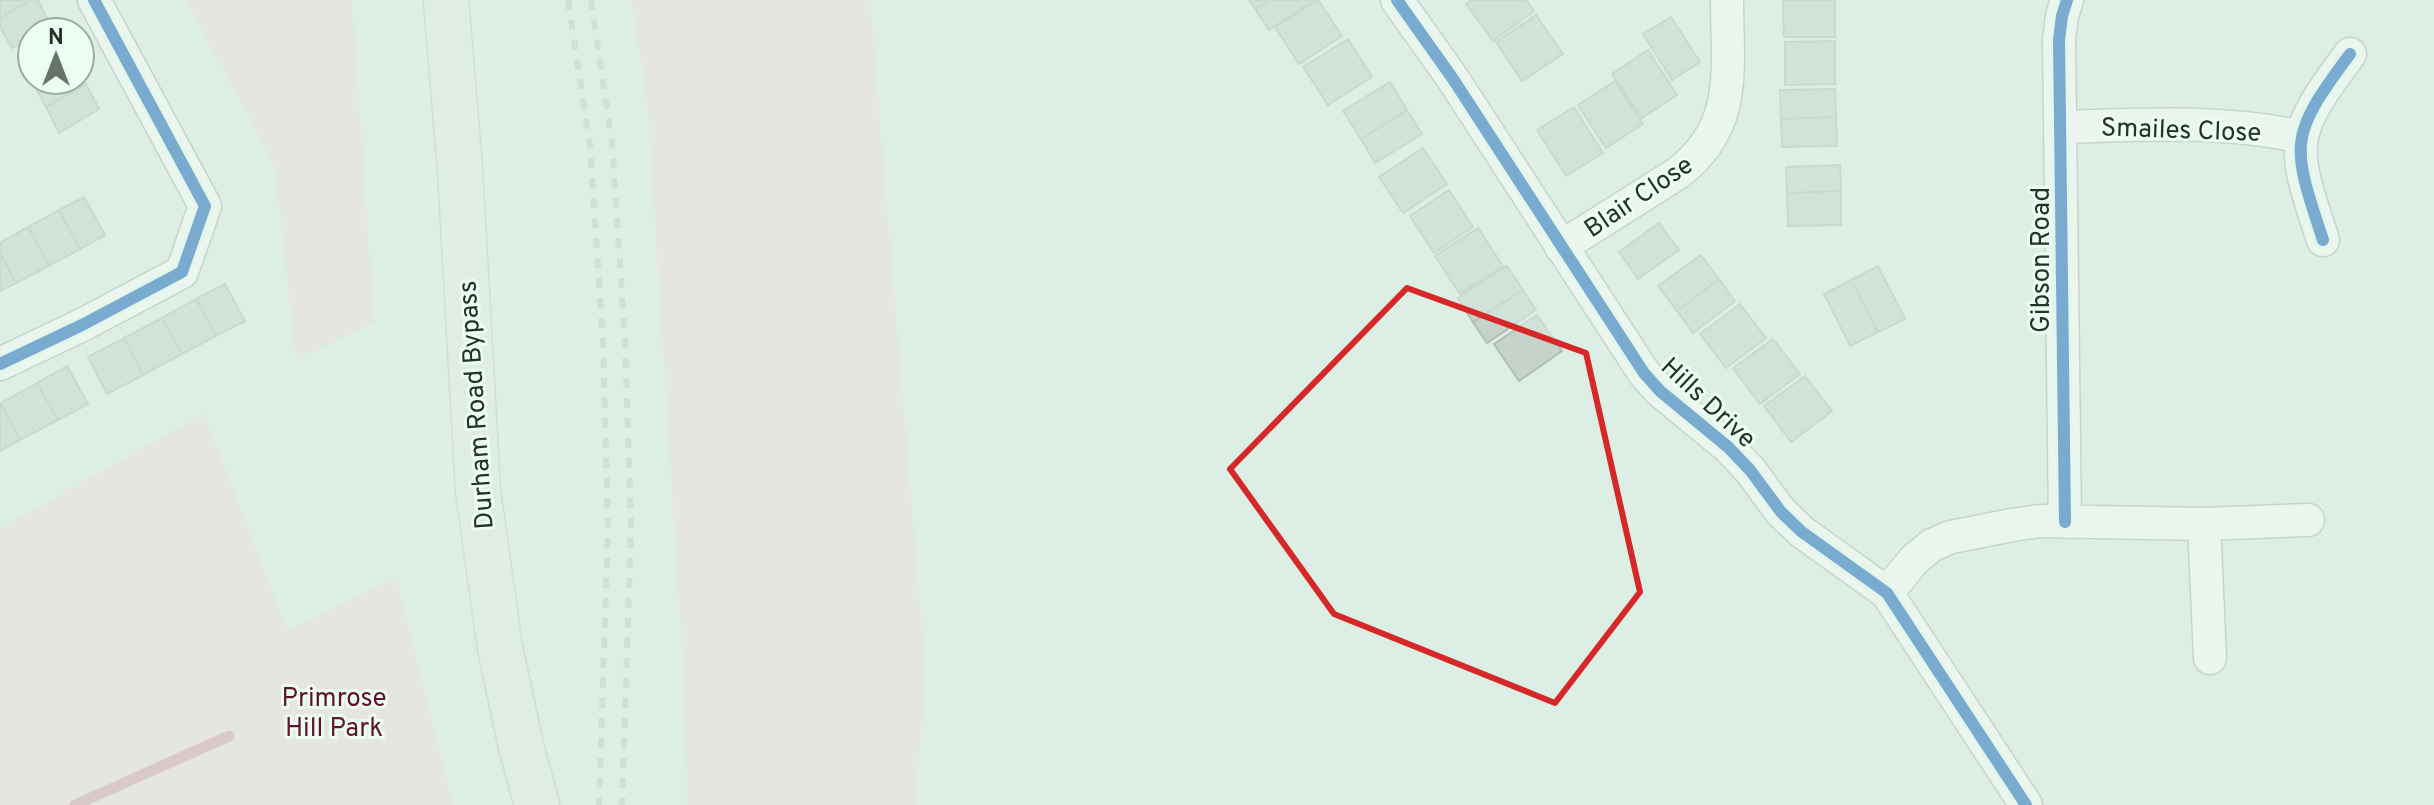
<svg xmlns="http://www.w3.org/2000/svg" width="2434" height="805" viewBox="0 0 2434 805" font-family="Overpass,sans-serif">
	<rect width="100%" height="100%" fill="#ddeee4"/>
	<path fill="#efdcdd" d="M 186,0 L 352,0 L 374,322 L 296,360 L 275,167 Z
		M 631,0 L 870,0 L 925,668 L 916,805 L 687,805 L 684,679 L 647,98 Z
		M 204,413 L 287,630 L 396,578 L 453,805 L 0,805 L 0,529 Z"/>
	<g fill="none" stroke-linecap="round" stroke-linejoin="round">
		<path stroke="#d59ea8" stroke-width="11" d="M 75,805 L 229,736"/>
	</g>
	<path fill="#c6d3cb" stroke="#b2bfb7" stroke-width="2" d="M 0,0 L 31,0 L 0,18 Z
		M 31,0 L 38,0 L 51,26 L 39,32 L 32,32 L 32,36 L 12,48 L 0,27 L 0,18 Z
		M 1249,0 L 1270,0 L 1255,9 Z
		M 1270,0 L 1314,0 L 1269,30 L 1255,9 Z
		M 1318,0 L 1342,36 L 1299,64 L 1275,27 Z
		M 1472,0 L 1526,0 L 1534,11 L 1493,41 L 1466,4 Z
		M 1783,0 L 1835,0 L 1835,37 L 1784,37 Z
		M 1536,15 L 1563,54 L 1522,81 L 1496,42 Z
		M 1671,17 L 1700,62 L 1672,80 L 1643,34 Z
		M 1348,39 L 1372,77 L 1328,105 L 1303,67 Z
		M 1835,41 L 1835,84 L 1785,85 L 1785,42 Z
		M 1648,50 L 1677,95 L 1642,118 L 1612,74 Z
		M 80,73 L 86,84 L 46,107 L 31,79 L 80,80 Z
		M 1615,81 L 1643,124 L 1606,148 L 1578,105 Z
		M 1390,82 L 1407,110 L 1361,139 L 1343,111 Z
		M 86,84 L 99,109 L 59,133 L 46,107 Z
		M 1835,89 L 1836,117 L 1781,119 L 1780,90 Z
		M 1574,107 L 1603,153 L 1566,176 L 1537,130 Z
		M 1407,110 L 1422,134 L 1375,163 L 1361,139 Z
		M 1836,117 L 1837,146 L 1782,147 L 1781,119 Z
		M 1423,148 L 1447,184 L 1403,213 L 1379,177 Z
		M 1840,165 L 1841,191 L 1787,193 L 1786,167 Z
		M 1449,190 L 1473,227 L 1434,253 L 1410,216 Z
		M 1841,191 L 1841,225 L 1788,226 L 1787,193 Z
		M 84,197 L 105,235 L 80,249 L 59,210 Z
		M 59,210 L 80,249 L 49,266 L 28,227 Z
		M 1659,223 L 1679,250 L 1638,279 L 1619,252 Z
		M 28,227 L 49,266 L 16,283 L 0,253 L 0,243 Z
		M 1478,228 L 1503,266 L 1460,294 L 1435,256 Z
		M 0,253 L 16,283 L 0,291 Z
		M 1701,255 L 1719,279 L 1677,311 L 1658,286 Z
		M 1507,266 L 1523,290 L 1473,322 L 1458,298 Z
		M 1878,266 L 1905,319 L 1878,332 L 1851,280 Z
		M 1719,279 L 1735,301 L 1693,333 L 1677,311 Z
		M 1851,280 L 1878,332 L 1850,346 L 1824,294 Z
		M 225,284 L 245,321 L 216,336 L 196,299 Z
		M 1523,290 L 1536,310 L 1487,343 L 1473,322 Z
		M 196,299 L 216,336 L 182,354 L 162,318 Z
		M 1740,304 L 1766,338 L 1726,368 L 1700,334 Z
		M 1537,315 L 1562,351 L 1519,381 L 1494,344 Z
		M 162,318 L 182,354 L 143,375 L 124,338 Z
		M 124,338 L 143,375 L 107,394 L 88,357 Z
		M 1773,339 L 1800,374 L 1760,404 L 1733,368 Z
		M 67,366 L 88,404 L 58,420 L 37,383 Z
		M 1805,376 L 1832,411 L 1791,442 L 1764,406 Z
		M 37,383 L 58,420 L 20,440 L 1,403 Z
		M 0,403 L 20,440 L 0,451 Z"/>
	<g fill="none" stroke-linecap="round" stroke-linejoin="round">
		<defs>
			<path id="minor" d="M 1397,0 L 1453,79 L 1644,373 L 1660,391 L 1728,447 L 1750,470 L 1781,512 L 1802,532 L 1887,593 L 2026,805
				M 2061,127 C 2142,125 2222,119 2301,137
				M 2323,240 C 2291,143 2288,137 2350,54
				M 1561,247 L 1678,173 C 1739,126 1727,69 1727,0
				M 0,364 L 82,325 L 182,272 L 205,206 L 94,0
				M 2065,522 L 2059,40 L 2062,16 L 2067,0
				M 2204,524 L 2210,658
				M 1887,593 L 1914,560 L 1932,545 L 1951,537 L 2012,525 L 2040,521 L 2204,524 L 2308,520"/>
			<path id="primary" d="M 446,0 L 460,169 L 478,491 L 500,648 L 521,746 L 537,805"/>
		</defs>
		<use href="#minor" stroke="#aab7b0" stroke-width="35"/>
		<use href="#primary" stroke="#c3cbc7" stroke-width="47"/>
		<use href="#minor" stroke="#fafcfb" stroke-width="32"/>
		<use href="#primary" stroke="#e3ebe7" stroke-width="44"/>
		<path stroke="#c5c9c7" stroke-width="6" stroke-dasharray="10 10" stroke-linecap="butt" d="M 568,0 L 590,146 L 603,341 L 608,527 L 599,805
			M 591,0 L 612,143 L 625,340 L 631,527 L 622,805"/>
		<defs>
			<path id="cycleway" d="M 1397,0 L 1453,79 L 1644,373 L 1660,391 L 1728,447 L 1750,470 L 1781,512 L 1802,532 L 1887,593 L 2026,805
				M 2323,240 C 2291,143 2288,137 2350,54
				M 0,364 L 82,325 L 182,272 L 205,206 L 94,0
				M 2065,522 L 2059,40 L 2062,16 L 2067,0"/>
		</defs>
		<use href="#cycleway" stroke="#ecfef3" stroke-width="17"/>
		<use href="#cycleway" stroke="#0057b8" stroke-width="12"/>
	</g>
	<path d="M0 0H2434V805H0ZM 1407,288 L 1586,353 L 1640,592 L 1555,703 L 1334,614 L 1230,469 Z" fill="#ddeee4" fill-opacity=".55" fill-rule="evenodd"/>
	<path fill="none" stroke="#d62828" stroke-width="6" stroke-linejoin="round" d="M 1407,288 L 1586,353 L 1640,592 L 1555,703 L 1334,614 L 1230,469 Z"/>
	<g text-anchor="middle" stroke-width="6" stroke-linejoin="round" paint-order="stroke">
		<g font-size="26" fill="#25312a" stroke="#ecfef3">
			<text transform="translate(2181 129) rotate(2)" y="9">Smailes Close</text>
			<text transform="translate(1638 196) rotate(-34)" y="9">Blair Close</text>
			<text transform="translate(2040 260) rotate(-90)" y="9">Gibson Road</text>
			<text transform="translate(1709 402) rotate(43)" y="9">Hills Drive</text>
			<text transform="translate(475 405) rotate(-94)" y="9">Durham Road Bypass</text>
		</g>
		<g font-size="26" fill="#61122d" stroke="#ecfef3">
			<text x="334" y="706">Primrose<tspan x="334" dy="30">Hill Park</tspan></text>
		</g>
	</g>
	<g transform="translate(56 56)"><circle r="38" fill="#ecfef3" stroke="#9caca3" stroke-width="2"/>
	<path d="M0-6L14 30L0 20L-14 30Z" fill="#65736b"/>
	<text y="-12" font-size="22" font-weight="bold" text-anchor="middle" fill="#25312a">N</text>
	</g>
</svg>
